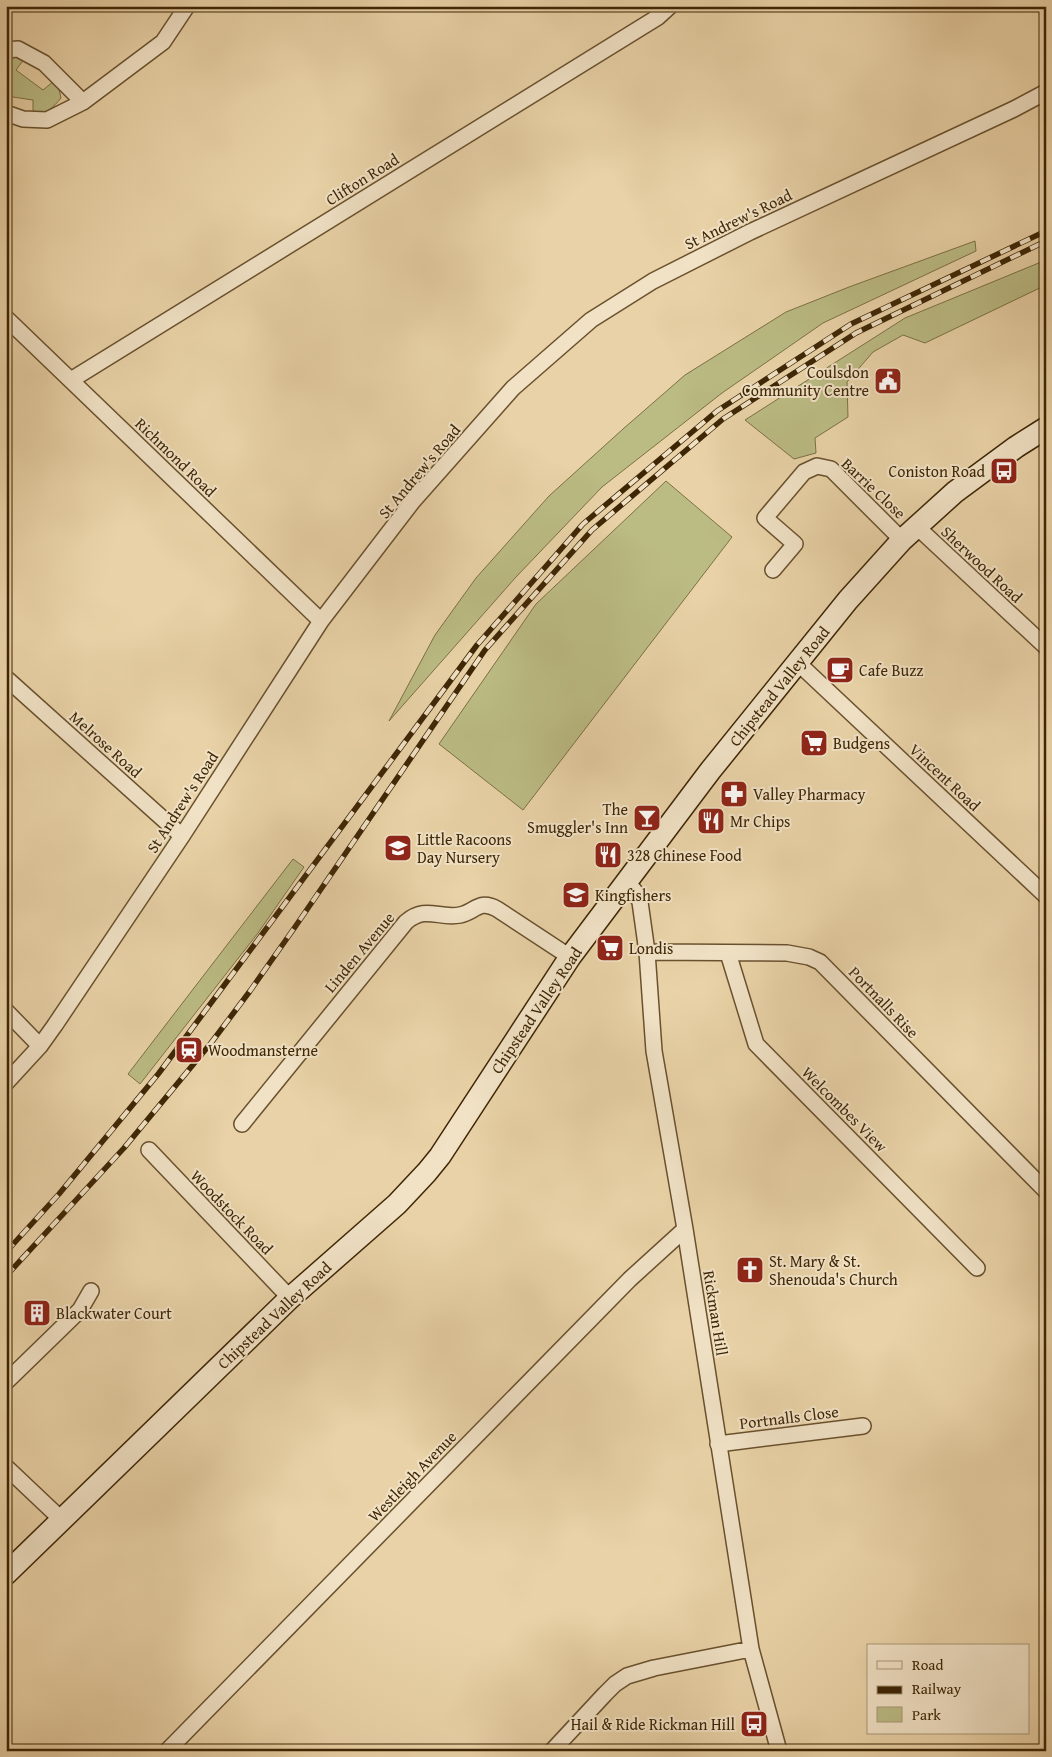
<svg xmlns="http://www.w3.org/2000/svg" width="1052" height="1757" viewBox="0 0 1052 1757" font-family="'Gentium Book Plus',serif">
	<rect width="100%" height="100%" fill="#e9d2a7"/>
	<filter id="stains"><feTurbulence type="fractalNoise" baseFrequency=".004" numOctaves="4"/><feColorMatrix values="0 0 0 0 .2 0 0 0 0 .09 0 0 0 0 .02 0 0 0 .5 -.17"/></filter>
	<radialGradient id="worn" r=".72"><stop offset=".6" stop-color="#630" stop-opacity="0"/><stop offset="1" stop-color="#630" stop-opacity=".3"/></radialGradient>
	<path fill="#bbbb84" stroke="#7c7044" d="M 11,55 L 25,58 L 16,70 L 43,90 L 54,81 L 58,85 L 61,98 C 53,108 46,114 33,114 L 33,100 L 6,96 L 6,56 Z
		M 975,241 L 976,251 L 823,323 L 722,393 L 602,487 L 516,577 L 389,721 L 435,635 L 476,578 L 549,496 L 623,429 L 685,375 L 786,312 L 849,287 Z
		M 1046,260 L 1046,285 L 925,343 L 903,335 L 873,352 L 847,382 L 848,417 L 815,438 L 816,453 L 794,459 L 745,420 L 905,318 Z
		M 666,481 L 732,537 L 523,810 L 439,744 L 536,604 Z
		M 293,859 L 304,867 L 258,933 L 140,1084 L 128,1074 Z"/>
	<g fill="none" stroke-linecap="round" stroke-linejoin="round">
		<defs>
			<path id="minor" d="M 6,50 L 18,49 L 44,63 L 83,102
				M 6,113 L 23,119 L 47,120 L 83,102 L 163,42 L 187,6
				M 6,318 L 321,621
				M 71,380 L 658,17 L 670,6
				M 916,526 L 1046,647
				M 773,570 L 795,544 L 765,518 L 804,472 L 817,466 L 831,469 L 902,540
				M 798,663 L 1046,896
				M 6,678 L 182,836
				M 625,884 L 634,890 L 640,902 L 647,952 L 654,1051 L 685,1229 L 751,1649 L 779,1751
				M 647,952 L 787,953 L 809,957 L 820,962 L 1046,1191
				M 728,953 L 756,1044 L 977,1268
				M 6,1011 L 40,1046
				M 6,1083 L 40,1046 L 55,1025 L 182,836 L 321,621 L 413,501 L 513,388 L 591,320 L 653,281 L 750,232 L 1014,109 L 1046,92
				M 242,1124 L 406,922 C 426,905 438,919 460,915 C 475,912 479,899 497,909 L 570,957
				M 149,1150 L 290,1298
				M 6,1382 L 80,1310 L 91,1291
				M 718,1444 L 863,1426
				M 6,1467 L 61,1519
				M 167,1751 L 630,1279 L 685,1229
				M 552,1751 L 605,1694 L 615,1684 L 627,1676 L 654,1668 L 751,1649"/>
			<path id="secondary" d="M 6,1574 L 290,1298 L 397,1204 L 427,1172 L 440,1156 L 570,957 L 710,771 L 848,600 L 902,540 L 955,492 L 1016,447 L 1046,428"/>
		</defs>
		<use href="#minor" stroke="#69512e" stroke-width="18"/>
		<use href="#secondary" stroke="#3e2605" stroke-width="24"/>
		<use href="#minor" stroke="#f1e2c6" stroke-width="15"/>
		<use href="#secondary" stroke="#f1e2c6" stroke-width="21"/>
		<defs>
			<path id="rail" d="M 6,1252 L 59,1194 L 159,1073 L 477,645 L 583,524 L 717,411 L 851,324 L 1046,231
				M 6,1276 L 124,1148 L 211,1043 L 250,991 L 295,927 L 485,650 L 592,530 L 723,419 L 856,333 L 1046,241"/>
		</defs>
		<use href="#rail" stroke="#3e2605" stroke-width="5.5"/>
		<use href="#rail" stroke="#f1e2c6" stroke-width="4" stroke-dasharray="11" stroke-linecap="butt"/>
	</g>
	<defs>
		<symbol id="civic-square" viewBox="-11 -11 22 22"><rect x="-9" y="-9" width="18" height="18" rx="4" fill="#8f2418" stroke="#f1e2c6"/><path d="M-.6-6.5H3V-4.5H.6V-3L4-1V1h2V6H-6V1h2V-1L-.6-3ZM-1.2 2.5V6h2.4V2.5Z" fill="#fff"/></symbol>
		<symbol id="bus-square" viewBox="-11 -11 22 22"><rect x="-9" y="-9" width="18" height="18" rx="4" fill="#8f2418" stroke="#f1e2c6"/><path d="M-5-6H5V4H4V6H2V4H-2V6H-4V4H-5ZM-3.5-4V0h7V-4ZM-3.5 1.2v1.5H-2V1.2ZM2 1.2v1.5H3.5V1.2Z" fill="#fff"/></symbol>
		<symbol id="cafe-square" viewBox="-11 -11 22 22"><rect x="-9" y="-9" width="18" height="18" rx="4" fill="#8f2418" stroke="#f1e2c6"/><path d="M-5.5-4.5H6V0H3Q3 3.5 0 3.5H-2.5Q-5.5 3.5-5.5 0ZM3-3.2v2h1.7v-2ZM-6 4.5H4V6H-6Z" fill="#fff"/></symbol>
		<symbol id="supermarket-square" viewBox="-11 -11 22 22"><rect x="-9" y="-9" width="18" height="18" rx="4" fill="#8f2418" stroke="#f1e2c6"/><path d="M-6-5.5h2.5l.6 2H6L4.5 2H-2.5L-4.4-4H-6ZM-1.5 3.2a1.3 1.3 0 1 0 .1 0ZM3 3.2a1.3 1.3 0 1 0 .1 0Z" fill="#fff"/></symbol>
		<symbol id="pharmacy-square" viewBox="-11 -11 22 22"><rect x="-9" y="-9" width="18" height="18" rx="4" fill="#8f2418" stroke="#f1e2c6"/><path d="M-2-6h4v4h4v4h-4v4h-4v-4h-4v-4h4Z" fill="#fff"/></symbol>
		<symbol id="bar-square" viewBox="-11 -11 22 22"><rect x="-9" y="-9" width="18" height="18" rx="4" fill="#8f2418" stroke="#f1e2c6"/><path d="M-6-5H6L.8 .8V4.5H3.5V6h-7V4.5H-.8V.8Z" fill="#fff"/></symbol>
		<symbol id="restaurant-square" viewBox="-11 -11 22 22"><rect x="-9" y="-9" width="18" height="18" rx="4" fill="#8f2418" stroke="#f1e2c6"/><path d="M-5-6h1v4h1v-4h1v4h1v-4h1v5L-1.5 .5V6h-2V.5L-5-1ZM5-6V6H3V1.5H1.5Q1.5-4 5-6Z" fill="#fff"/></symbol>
		<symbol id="school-square" viewBox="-11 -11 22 22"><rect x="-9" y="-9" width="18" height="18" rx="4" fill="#8f2418" stroke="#f1e2c6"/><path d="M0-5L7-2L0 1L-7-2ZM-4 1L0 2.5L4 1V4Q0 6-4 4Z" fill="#fff"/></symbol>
		<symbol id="station-square" viewBox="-11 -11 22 22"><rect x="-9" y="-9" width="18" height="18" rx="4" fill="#8f2418" stroke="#f1e2c6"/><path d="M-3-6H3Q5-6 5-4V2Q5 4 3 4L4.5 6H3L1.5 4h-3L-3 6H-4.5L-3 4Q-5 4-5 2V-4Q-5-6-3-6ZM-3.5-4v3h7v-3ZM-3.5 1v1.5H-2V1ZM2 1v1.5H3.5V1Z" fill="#fff"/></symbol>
		<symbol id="church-square" viewBox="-11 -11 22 22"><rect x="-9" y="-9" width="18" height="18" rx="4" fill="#8f2418" stroke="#f1e2c6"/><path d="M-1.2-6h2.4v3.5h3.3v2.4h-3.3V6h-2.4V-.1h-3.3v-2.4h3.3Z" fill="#fff"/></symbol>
		<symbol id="building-square" viewBox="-11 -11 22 22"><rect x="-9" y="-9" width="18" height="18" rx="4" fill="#8f2418" stroke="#f1e2c6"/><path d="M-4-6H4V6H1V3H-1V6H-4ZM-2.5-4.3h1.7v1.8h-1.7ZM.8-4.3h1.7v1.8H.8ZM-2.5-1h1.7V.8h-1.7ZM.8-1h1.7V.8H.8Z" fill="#fff"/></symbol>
	</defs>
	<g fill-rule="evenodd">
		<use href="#civic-square" x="872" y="365" width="32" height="32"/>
		<use href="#bus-square" x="988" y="455" width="32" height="32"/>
		<use href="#cafe-square" x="824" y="654" width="32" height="32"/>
		<use href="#supermarket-square" x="798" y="727" width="32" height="32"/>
		<use href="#pharmacy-square" x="718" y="778" width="32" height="32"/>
		<use href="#bar-square" x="631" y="802" width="32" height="32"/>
		<use href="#restaurant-square" x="695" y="805" width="32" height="32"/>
		<use href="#school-square" x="382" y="832" width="32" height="32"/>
		<use href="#restaurant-square" x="592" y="839" width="32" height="32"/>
		<use href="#school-square" x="560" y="879" width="32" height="32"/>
		<use href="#supermarket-square" x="594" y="932" width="32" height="32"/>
		<use href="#station-square" x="173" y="1034" width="32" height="32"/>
		<use href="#church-square" x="734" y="1254" width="32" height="32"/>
		<use href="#building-square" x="21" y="1297" width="32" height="32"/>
		<use href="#bus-square" x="738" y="1708" width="32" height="32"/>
	</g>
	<g text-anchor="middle" stroke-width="4" stroke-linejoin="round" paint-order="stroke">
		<g font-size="16" fill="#3e2605" stroke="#f1e2c6">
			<text transform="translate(362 179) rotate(-32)" y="6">Clifton Road</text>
			<text transform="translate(738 219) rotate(-26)" y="6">St Andrew's Road</text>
			<text transform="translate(176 457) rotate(44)" y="6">Richmond Road</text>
			<text transform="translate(419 471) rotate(-50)" y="6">St Andrew's Road</text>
			<text transform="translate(874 488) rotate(43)" y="6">Barrie Close</text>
			<text transform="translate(982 564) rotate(43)" y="6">Sherwood Road</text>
			<text transform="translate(779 686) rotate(-51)" y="6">Chipstead Valley Road</text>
			<text transform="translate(106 744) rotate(42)" y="6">Melrose Road</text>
			<text transform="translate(945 777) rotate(43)" y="6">Vincent Road</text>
			<text transform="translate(182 802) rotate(-57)" y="6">St Andrew's Road</text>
			<text transform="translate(359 952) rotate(-50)" y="6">Linden Avenue</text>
			<text transform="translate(884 1002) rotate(46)" y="6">Portnalls Rise</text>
			<text transform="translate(536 1010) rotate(-56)" y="6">Chipstead Valley Road</text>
			<text transform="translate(845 1109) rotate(45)" y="6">Welcombes View</text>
			<text transform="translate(232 1212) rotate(46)" y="6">Woodstock Road</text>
			<text transform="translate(716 1313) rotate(81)" y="6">Rickman Hill</text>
			<text transform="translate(274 1315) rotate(-43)" y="6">Chipstead Valley Road</text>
			<text transform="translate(789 1417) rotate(-7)" y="6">Portnalls Close</text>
			<text transform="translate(412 1476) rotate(-46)" y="6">Westleigh Avenue</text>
		</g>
		<g font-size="16" fill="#3e2605" stroke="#f1e2c6" text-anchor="start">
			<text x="869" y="378" text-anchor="end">Coulsdon<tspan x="869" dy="18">Community Centre</tspan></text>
			<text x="985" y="477" text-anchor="end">Coniston Road</text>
			<text x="859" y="676">Cafe Buzz</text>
			<text x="833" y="749">Budgens</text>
			<text x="753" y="800">Valley Pharmacy</text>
			<text x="628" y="815" text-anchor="end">The<tspan x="628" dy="18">Smuggler's Inn</tspan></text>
			<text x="730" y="827">Mr Chips</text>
			<text x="417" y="845">Little Racoons<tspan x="417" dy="18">Day Nursery</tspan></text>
			<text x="627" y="861">328 Chinese Food</text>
			<text x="595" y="901">Kingfishers</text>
			<text x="629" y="954">Londis</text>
			<text x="208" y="1056">Woodmansterne</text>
			<text x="769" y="1267">St. Mary &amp; St.<tspan x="769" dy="18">Shenouda's Church</tspan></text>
			<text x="56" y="1319">Blackwater Court</text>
			<text x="735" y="1730" text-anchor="end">Hail &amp; Ride Rickman Hill</text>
		</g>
	</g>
	<rect width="1052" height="1757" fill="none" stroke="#e9d2a7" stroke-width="25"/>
	<rect x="8" y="8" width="1037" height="1742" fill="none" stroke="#3e2605" stroke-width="2.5"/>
	<rect x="12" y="12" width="1027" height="1732" fill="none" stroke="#3e2605"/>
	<rect x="867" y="1644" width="162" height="90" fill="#f1e2c6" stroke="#a99779"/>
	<rect x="877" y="1661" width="25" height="8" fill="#f1e2c6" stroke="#a99779"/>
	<text x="912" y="1670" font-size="15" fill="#3e2605">Road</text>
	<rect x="877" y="1686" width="25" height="8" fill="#3e2605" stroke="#a99779"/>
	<text x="912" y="1694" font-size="15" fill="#3e2605">Railway</text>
	<rect x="877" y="1707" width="25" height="15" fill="#bbbb84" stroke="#a99779"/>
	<text x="912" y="1720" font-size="15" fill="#3e2605">Park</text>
	<rect width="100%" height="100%" filter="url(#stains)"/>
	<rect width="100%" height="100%" fill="url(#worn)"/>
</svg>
